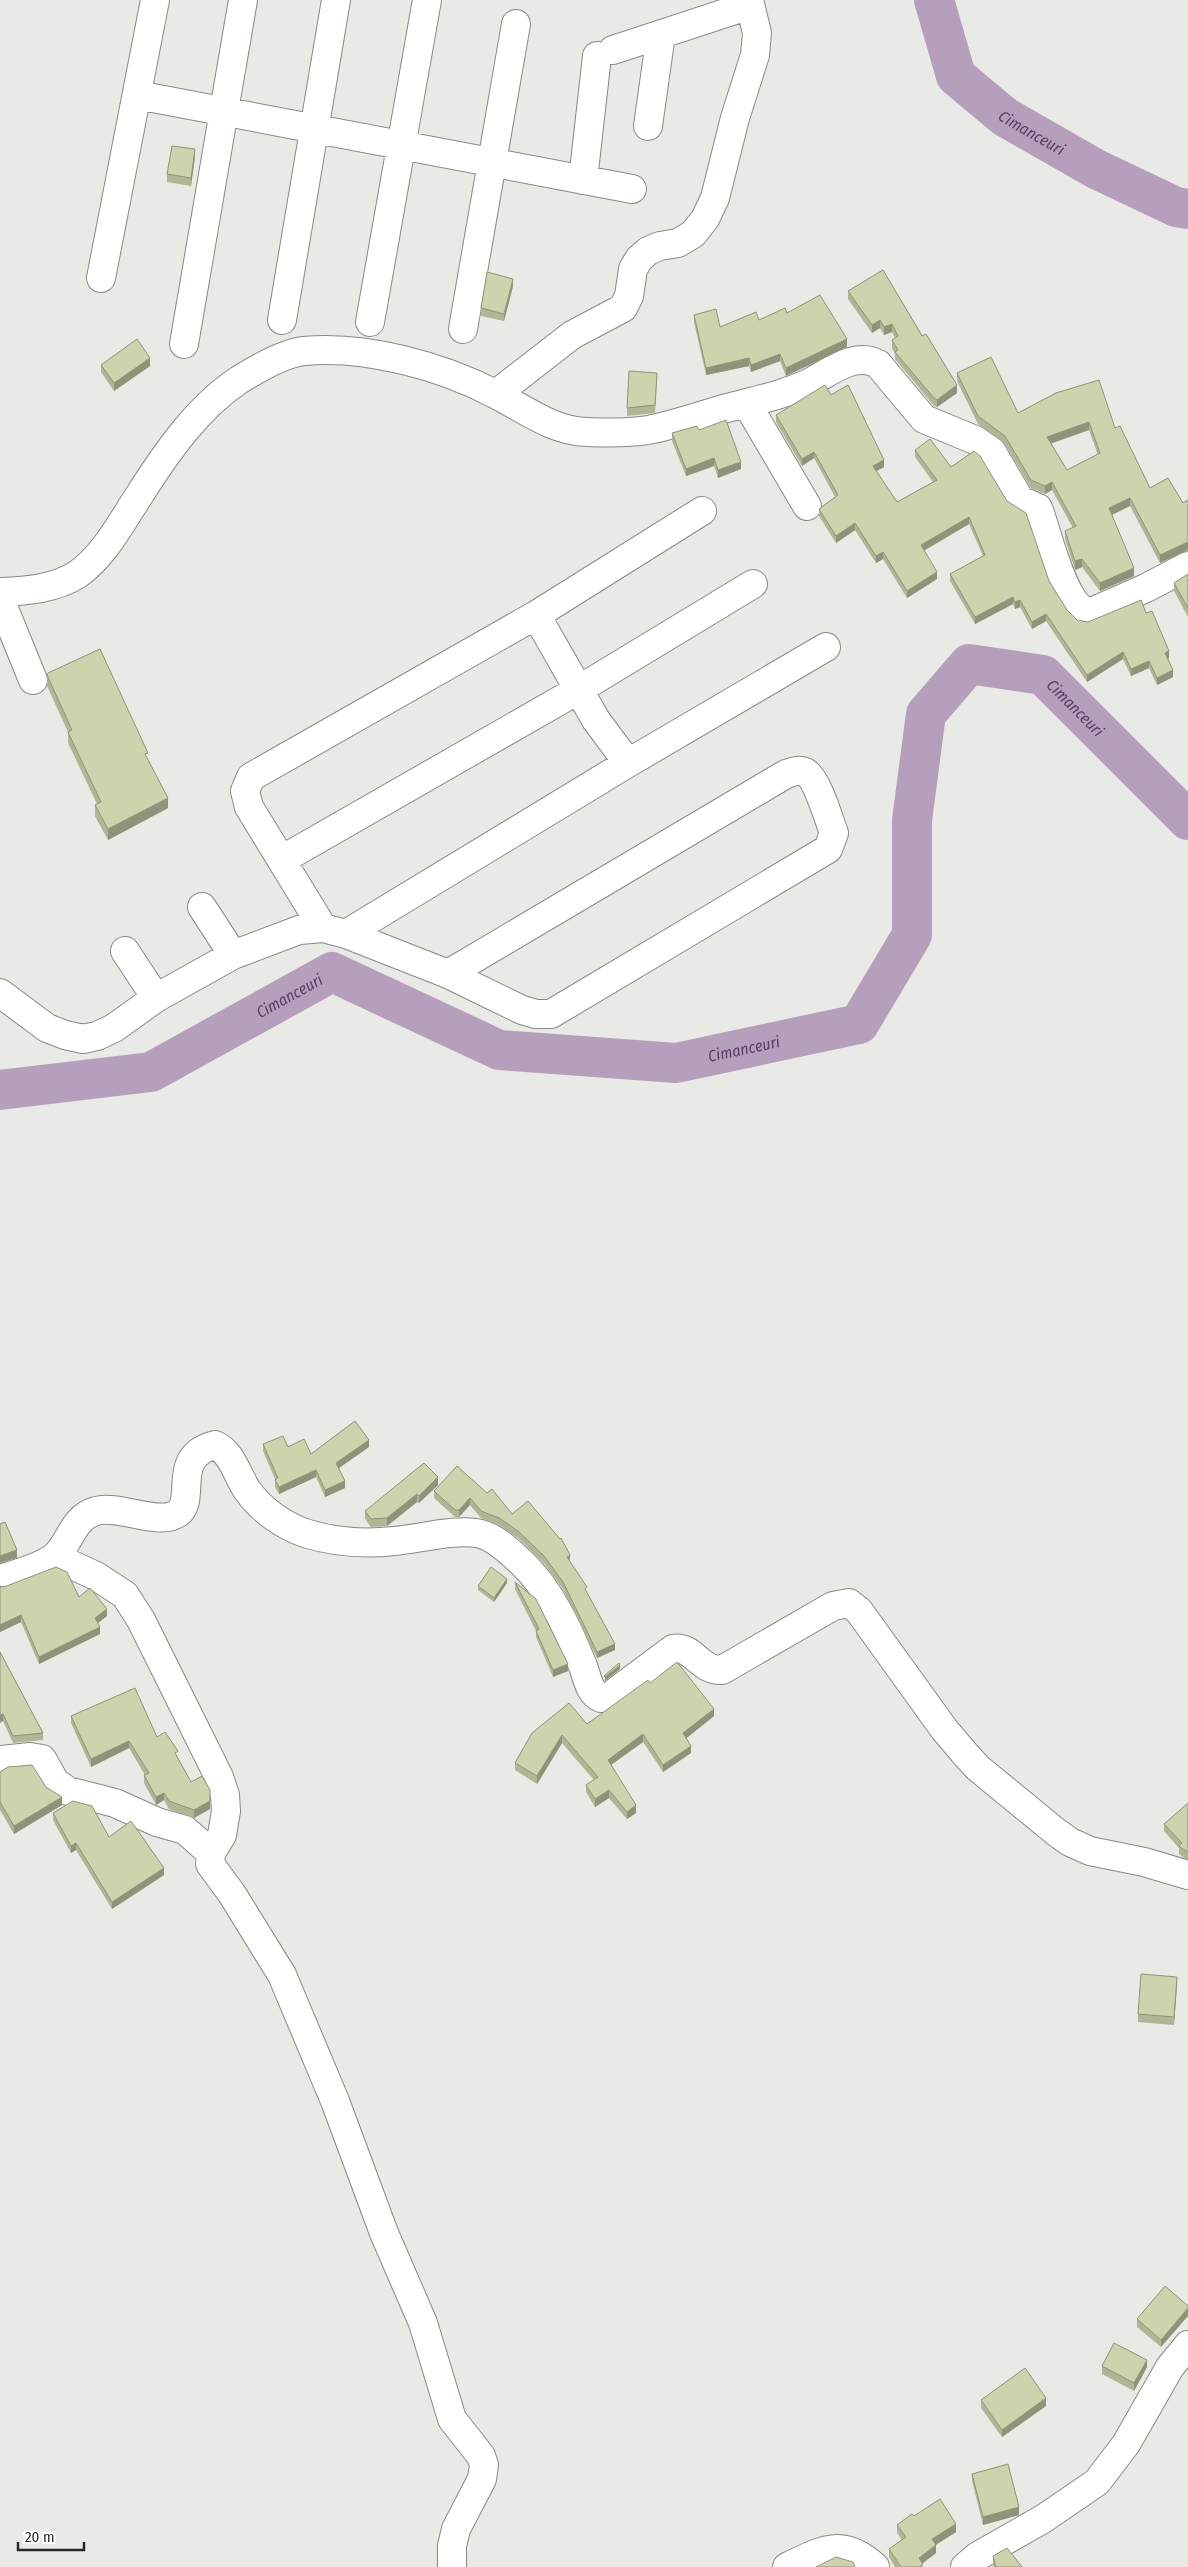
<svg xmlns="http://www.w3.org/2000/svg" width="1188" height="2567" viewBox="0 0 1188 2567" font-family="'Fira Sans Condensed',sans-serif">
	<rect width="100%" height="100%" fill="#e9e9e5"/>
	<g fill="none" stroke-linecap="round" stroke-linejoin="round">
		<g stroke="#b69fbd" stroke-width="40">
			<path id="s1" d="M 934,0 L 956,76 L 1005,117 L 1096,169 L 1176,207 L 1188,209"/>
			<path id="s2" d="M 0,1090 L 151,1072 L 332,972 L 499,1050 L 676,1063 L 859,1024 L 912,935 L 912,820 L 926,714 L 969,664 L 1043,675 L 1188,820"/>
		</g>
		<defs>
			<path id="minor" d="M 613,50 L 750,5
				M 137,95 L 632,189
				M 648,126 L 661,34
				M 583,180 L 597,56
				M 101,278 L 155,0
				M 282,320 L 336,0
				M 370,322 L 427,0
				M 463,329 L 516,24
				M 184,344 L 243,0
				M 496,394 L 572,335 L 623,308 L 629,296 L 633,269 L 639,259 L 648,251 L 660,246 L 678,243 L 693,234 L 705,219 L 715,198 L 735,118 L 755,55 L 757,33 L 749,0
				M 747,404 L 807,506
				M 0,592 C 26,591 55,589 78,574 C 105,555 122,521 140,494 C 166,453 198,407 239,380 C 255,370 285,353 304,351 C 364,345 442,366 495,394 C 525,409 552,431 587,432 C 607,433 629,433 648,430 C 676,425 704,414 731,407 C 758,400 783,395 809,383 C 830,372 855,351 878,364 L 924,419 L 975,440 L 992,452 L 1020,500 L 1038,508 C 1048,532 1062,605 1089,613 L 1146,588 L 1188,566
				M 0,599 L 33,680
				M 536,615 L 702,511
				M 283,859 L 578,690 L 753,584
				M 202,907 L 233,955
				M 323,928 L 249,807 L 245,791 L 251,777 L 536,615 L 596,720 L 628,763
				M 346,934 L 628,763 L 826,647
				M 125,951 L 156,998
				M 0,993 L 47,1028 L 65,1035 L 83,1039 L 97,1036 L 114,1028 L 156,998 L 233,955 L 299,930 L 323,928 L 346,934 L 448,974 L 522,1010 L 536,1014 L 551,1014 L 828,849 L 834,833 C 829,820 817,778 805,772 C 798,769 793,772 786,774 L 448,974
				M 55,1557 L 96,1576 L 125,1595 L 141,1620 L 219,1777 L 225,1795 L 226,1811 L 222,1835 L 211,1853 L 210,1864 L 232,1894 L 282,1975 L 335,2101 L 384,2233 L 423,2323 L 452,2419 L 481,2456 L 484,2465 L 482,2479 L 456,2529 L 452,2546 L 452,2567
				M 0,1579 C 17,1574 39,1568 53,1558 C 70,1546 71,1518 96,1511 C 119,1504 159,1527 178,1513 C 197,1499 170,1456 215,1445 C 232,1452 237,1475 247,1490 C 261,1510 285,1527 308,1534 C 335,1542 366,1544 394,1541 C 419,1539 457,1528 481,1534 C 496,1538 511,1553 521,1562 C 550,1589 569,1631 583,1666 C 587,1677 589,1693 601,1698 L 610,1696 L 673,1649 C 693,1645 699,1671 722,1670 L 833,1606 L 849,1603 L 859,1611 L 944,1729 L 966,1755 L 978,1768 L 1056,1832 L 1070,1842 L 1090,1851 L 1144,1862 L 1188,1875
				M 0,1760 L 30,1757 L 42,1759 L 55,1782 L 68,1791 L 115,1803 L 157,1822 L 185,1830 L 211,1853
				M 787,2567 C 822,2550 843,2537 875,2567
				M 965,2567 L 978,2556 L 1043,2519 L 1097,2482 L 1126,2444 L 1170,2367 L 1188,2345"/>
		</defs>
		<use href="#minor" stroke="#888885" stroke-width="30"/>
		<use href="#minor" stroke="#fff" stroke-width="28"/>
	</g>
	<path fill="#b1b595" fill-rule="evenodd" d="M 195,157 L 191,186 L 167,182 L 167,174 Z
		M 883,270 L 957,393 L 937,407 L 934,406 L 895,359 L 895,354 L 892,348 L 892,340 L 895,338 L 892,332 L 884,335 L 880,328 L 872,333 L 848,299 L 848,291 Z
		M 513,286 L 504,321 L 481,316 L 481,308 Z
		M 787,313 L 847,347 L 786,376 L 780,361 L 751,372 L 749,366 L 706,375 L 694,322 L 694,315 L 720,327 L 759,320 Z
		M 101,365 L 150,366 L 114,391 L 101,372 Z
		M 957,373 L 1018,413 L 1056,393 L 1115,428 L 1150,488 L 1168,478 L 1160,563 L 1130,506 L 1112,515 L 1134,576 L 1100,591 L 1082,567 L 1075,570 L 1065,539 L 1065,531 L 1073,528 L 1052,490 L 1045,494 L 1031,488 L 1005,444 L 978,424 L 957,381 ZM 1089,430 L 1098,455 L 1067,470 L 1051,443 Z
		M 657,381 L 655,413 L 627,416 L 627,408 Z
		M 831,395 L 884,467 L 876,471 L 897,502 L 933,482 L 915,457 L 915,450 L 951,467 L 1049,581 L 1067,610 L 1077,620 L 1088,622 L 1146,613 L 1169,658 L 1168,659 L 1173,677 L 1157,685 L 1149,668 L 1131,676 L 1123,659 L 1087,682 L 1046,621 L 1032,629 L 1020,607 L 1015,609 L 1013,604 L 975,624 L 950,581 L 950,574 L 983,556 L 969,524 L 924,551 L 937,579 L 907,598 L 883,559 L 876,563 L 855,530 L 836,543 L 819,516 L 819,509 L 835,497 L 814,458 L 802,466 L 776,422 L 776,415 Z
		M 699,430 L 741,469 L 718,478 L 714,466 L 686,476 L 672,441 L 672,433 Z
		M 1188,574 L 1188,617 L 1174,591 L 1174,583 Z
		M 47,675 L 148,759 L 168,808 L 108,840 L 95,816 L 95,805 L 97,804 L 68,743 L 68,732 L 47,686 Z
		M 263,1444 L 288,1447 L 311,1454 L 369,1447 L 339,1468 L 345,1488 L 325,1497 L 316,1477 L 279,1494 L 275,1487 L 275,1479 L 263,1451 Z
		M 438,1485 L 419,1503 L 417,1502 L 387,1526 L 371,1527 L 365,1519 L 365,1511 Z
		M 434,1491 L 487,1493 L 570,1562 L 587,1593 L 615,1650 L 597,1658 L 563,1589 L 544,1563 L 518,1538 L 499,1525 L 481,1518 L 470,1505 L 459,1517 L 455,1517 L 434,1498 Z
		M 515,1582 L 568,1671 L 553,1677 L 536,1637 L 536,1631 L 515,1589 Z
		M 507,1583 L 494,1602 L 478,1590 L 478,1586 Z
		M 0,1586 L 79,1597 L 107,1616 L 98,1623 L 100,1634 L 39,1664 L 21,1622 L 0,1632 Z
		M 0,1652 L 43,1733 L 43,1740 L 13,1743 L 3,1721 Z
		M 650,1683 L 714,1716 L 686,1738 L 691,1753 L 663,1772 L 643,1742 L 611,1765 L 636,1813 L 627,1819 L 609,1798 L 595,1807 L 586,1792 L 586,1785 L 594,1780 L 562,1743 L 537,1784 L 515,1770 L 515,1763 L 532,1733 L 587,1724 Z
		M 71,1716 L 157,1737 L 178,1758 L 191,1782 L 210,1809 L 194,1818 L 169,1809 L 164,1800 L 156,1805 L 144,1783 L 144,1775 L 145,1775 L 129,1748 L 91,1767 L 71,1723 Z
		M 0,1772 L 46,1787 L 62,1805 L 14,1834 L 0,1810 Z
		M 1188,1803 L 1188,1860 L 1183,1857 L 1179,1854 L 1179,1848 L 1164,1831 L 1164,1824 Z
		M 53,1813 L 164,1875 L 112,1909 L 76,1850 L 71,1853 L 53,1820 Z
		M 1177,1985 L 1174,2025 L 1138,2022 L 1138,2014 Z
		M 1165,2286 L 1161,2347 L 1137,2327 L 1137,2319 Z
		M 1102,2366 L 1147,2367 L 1134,2391 L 1102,2374 Z
		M 981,2400 L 1046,2406 L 1002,2437 L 981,2408 Z
		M 972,2474 L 1019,2515 L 983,2525 L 972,2481 Z
		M 914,2516 L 956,2532 L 936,2545 L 936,2553 L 922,2563 L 923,2567 L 895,2567 L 889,2557 L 889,2549 L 902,2540 L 897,2533 L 897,2525 Z
		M 993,2556 L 1022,2567 L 993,2567 Z"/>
	<path fill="#909379" d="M 195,149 L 195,157 L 191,186 L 191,178 Z
		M 513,279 L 513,286 L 504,321 L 504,314 Z
		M 880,320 L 880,328 L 872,333 L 872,325 Z
		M 892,324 L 892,332 L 884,335 L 884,327 Z
		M 847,339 L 847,347 L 786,376 L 786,368 Z
		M 780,354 L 780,361 L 751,372 L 751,365 Z
		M 150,358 L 150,366 L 114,391 L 114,383 Z
		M 749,358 L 749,366 L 706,375 L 706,368 Z
		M 957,385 L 957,393 L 937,407 L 937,400 Z
		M 1089,422 L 1089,430 L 1047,445 L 1047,437 Z
		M 814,452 L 814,458 L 802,466 L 802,459 Z
		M 714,458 L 714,466 L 686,476 L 686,469 Z
		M 884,460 L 884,467 L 873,473 L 873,466 Z
		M 741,462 L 741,469 L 718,478 L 718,470 Z
		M 1052,482 L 1052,490 L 1045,494 L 1045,486 Z
		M 1130,498 L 1130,506 L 1109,516 L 1109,508 Z
		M 969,517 L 969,524 L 921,552 L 921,545 Z
		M 855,523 L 855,530 L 836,543 L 836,536 Z
		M 1188,542 L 1188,550 L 1160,563 L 1160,555 Z
		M 883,552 L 883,559 L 876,563 L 876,556 Z
		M 1082,559 L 1082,567 L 1075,570 L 1075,561 Z
		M 1134,568 L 1134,576 L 1100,591 L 1100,583 Z
		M 937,572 L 937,579 L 907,598 L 907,591 Z
		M 1013,597 L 1013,604 L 975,624 L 975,617 Z
		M 1020,600 L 1020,607 L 1015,609 L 1015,602 Z
		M 1046,614 L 1046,621 L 1032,629 L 1032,622 Z
		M 1169,651 L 1169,658 L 1165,660 L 1165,653 Z
		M 1123,652 L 1123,659 L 1087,682 L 1087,675 Z
		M 1149,661 L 1149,668 L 1131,676 L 1131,669 Z
		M 1173,670 L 1173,677 L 1157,685 L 1157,678 Z
		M 168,798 L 168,808 L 108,840 L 108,829 Z
		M 369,1440 L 369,1447 L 336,1470 L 336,1463 Z
		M 316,1470 L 316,1477 L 279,1494 L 279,1487 Z
		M 438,1477 L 438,1485 L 419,1503 L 419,1496 Z
		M 345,1481 L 345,1488 L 325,1497 L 325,1490 Z
		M 417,1494 L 417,1502 L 387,1526 L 387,1518 Z
		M 470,1498 L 470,1505 L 459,1517 L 459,1510 Z
		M 17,1550 L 17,1558 L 0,1563 L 0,1556 Z
		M 570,1555 L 570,1561 L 567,1557 Z
		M 507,1579 L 507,1583 L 494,1602 L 494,1598 Z
		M 107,1609 L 107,1616 L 95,1625 L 95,1618 Z
		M 21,1615 L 21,1622 L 0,1632 L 0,1625 Z
		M 100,1627 L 100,1634 L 39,1664 L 39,1657 Z
		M 615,1644 L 615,1650 L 597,1658 L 597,1652 Z
		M 568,1664 L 568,1671 L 553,1677 L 553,1670 Z
		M 620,1665 L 620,1669 L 605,1681 L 605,1677 Z
		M 714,1709 L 714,1716 L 683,1741 L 683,1733 Z
		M 3,1714 L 3,1721 L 0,1723 L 0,1715 Z
		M 643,1734 L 643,1742 L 608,1767 L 608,1760 Z
		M 562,1735 L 562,1743 L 537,1784 L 537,1776 Z
		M 129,1741 L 129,1748 L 91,1767 L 91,1759 Z
		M 691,1746 L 691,1753 L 663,1772 L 663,1765 Z
		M 609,1790 L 609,1798 L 595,1807 L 595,1799 Z
		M 164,1793 L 164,1800 L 156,1805 L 156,1797 Z
		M 62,1797 L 62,1805 L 14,1834 L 14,1826 Z
		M 210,1801 L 210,1809 L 194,1818 L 194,1810 Z
		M 636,1805 L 636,1813 L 627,1819 L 627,1812 Z
		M 76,1843 L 76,1850 L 71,1853 L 71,1846 Z
		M 164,1868 L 164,1875 L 112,1909 L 112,1902 Z
		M 1177,1977 L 1177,1985 L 1174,2025 L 1174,2017 Z
		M 1188,2308 L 1188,2316 L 1161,2347 L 1161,2340 Z
		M 1147,2360 L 1147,2367 L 1134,2391 L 1134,2383 Z
		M 1046,2398 L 1046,2406 L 1002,2437 L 1002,2430 Z
		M 1019,2507 L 1019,2515 L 983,2525 L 983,2517 Z
		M 956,2524 L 956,2532 L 932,2547 L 932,2539 Z
		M 936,2545 L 936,2553 L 919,2566 L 919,2558 Z"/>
	<path fill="#ced2ad" stroke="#909379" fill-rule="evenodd" d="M 172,146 L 195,149 L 191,178 L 167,174 Z
		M 883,270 L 922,336 L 926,334 L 957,385 L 937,400 L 934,398 L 895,352 L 898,350 L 892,340 L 898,336 L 892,324 L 884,327 L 880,320 L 872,325 L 848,291 Z
		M 487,272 L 513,279 L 504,314 L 481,308 Z
		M 820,295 L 847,339 L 786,368 L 780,354 L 751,365 L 749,358 L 706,368 L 694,315 L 716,309 L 720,327 L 756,312 L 759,320 L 785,308 L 787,313 Z
		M 137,339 L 150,358 L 114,383 L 101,365 Z
		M 991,357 L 1018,413 L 1056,393 L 1099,380 L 1115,428 L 1120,426 L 1150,488 L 1168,478 L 1183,503 L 1188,500 L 1188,542 L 1160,555 L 1130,498 L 1109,508 L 1134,568 L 1100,583 L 1082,559 L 1075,561 L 1065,531 L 1076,526 L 1052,482 L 1045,486 L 1031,480 L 1005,436 L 978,416 L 957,373 ZM 1089,422 L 1100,453 L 1067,470 L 1047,437 Z
		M 629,371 L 657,373 L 655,405 L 627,408 Z
		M 825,385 L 831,395 L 848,385 L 884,460 L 873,466 L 897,502 L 937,480 L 915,450 L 930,439 L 951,467 L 974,451 L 980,456 L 1007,501 L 1026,513 L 1049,581 L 1067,610 L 1077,620 L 1088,622 L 1141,600 L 1146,613 L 1152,611 L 1169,651 L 1165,653 L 1173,670 L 1157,678 L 1149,661 L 1131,669 L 1123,652 L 1087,675 L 1046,614 L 1032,622 L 1020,600 L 1015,602 L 1013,597 L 975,617 L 950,574 L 985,555 L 969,517 L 921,545 L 937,572 L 907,591 L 883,552 L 876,556 L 855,523 L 836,536 L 819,509 L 838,495 L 814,452 L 802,459 L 776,415 Z
		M 726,420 L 741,462 L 718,470 L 714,458 L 686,469 L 672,433 L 697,426 L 699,430 Z
		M 1188,574 L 1188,608 L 1174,583 Z
		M 100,649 L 148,753 L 145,754 L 168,798 L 108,829 L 95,805 L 101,802 L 68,732 L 72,730 L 47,675 L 48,673 Z
		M 355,1421 L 369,1440 L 336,1463 L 345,1481 L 325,1490 L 316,1470 L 279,1487 L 275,1480 L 278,1478 L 263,1444 L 283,1436 L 288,1447 L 304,1439 L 311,1454 Z
		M 424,1463 L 438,1477 L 419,1496 L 417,1494 L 387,1518 L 371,1519 L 365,1511 Z
		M 457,1466 L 487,1493 L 492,1489 L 512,1514 L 528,1501 L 560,1539 L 561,1538 L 570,1555 L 567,1557 L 587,1587 L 585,1589 L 615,1644 L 597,1652 L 563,1582 L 544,1556 L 518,1531 L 499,1518 L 481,1511 L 470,1498 L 459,1510 L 455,1510 L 434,1491 Z
		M 5,1522 L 17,1550 L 0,1556 L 0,1524 Z
		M 56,1567 L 67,1572 L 79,1597 L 90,1588 L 107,1609 L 95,1618 L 100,1627 L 39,1657 L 21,1615 L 0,1625 L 0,1586 L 4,1587 Z
		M 491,1567 L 507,1579 L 494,1598 L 478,1586 Z
		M 515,1582 L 536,1599 L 568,1664 L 553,1670 L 536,1631 L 539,1629 Z
		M 0,1652 L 43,1733 L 13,1736 L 3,1714 L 0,1715 Z
		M 677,1662 L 714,1709 L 683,1733 L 691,1746 L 663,1765 L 643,1734 L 608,1760 L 636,1805 L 627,1812 L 609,1790 L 595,1799 L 586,1785 L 598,1777 L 562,1735 L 537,1776 L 515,1763 L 532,1733 L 569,1703 L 587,1724 L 648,1680 L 650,1683 Z
		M 619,1663 L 620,1665 L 605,1677 L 604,1676 Z
		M 135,1688 L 157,1737 L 165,1732 L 178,1751 L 175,1753 L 191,1782 L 202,1776 L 210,1790 L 210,1801 L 194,1810 L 169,1801 L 164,1793 L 156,1797 L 144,1775 L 149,1773 L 129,1741 L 91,1759 L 71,1716 Z
		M 32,1765 L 46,1787 L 62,1797 L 14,1826 L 0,1802 L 0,1772 L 8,1767 Z
		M 73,1801 L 92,1806 L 109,1837 L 131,1821 L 164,1868 L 112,1902 L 76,1843 L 71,1846 L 53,1813 Z
		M 1188,1803 L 1188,1852 L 1183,1849 L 1179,1846 L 1182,1843 L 1164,1824 Z
		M 1141,1974 L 1177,1977 L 1174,2017 L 1138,2014 Z
		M 1165,2286 L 1188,2306 L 1188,2308 L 1161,2340 L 1137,2319 Z
		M 1114,2343 L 1147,2360 L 1134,2383 L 1102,2366 Z
		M 1025,2368 L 1046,2398 L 1002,2430 L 981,2400 Z
		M 1008,2464 L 1019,2507 L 983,2517 L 972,2474 Z
		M 940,2499 L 956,2524 L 932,2539 L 936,2545 L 919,2558 L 923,2564 L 919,2567 L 901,2567 L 889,2549 L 906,2537 L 897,2525 L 912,2514 L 914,2516 Z
		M 1007,2548 L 1022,2567 L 996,2567 L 993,2556 Z
		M 836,2557 L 853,2562 L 855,2567 L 816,2567 Z"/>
	<g text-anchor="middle" stroke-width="4.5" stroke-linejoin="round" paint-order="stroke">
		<g font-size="16" font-style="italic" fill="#5e3d67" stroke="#fffffe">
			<text dy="6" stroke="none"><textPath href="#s1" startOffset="174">Cimanceuri</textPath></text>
			<text dy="6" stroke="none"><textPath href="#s2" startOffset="1420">Cimanceuri</textPath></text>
			<text dy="6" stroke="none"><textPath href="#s2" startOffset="310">Cimanceuri</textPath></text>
			<text dy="6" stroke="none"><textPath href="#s2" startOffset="790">Cimanceuri</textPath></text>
		</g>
	</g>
	<path d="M18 2542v8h66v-8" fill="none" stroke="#272725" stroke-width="2.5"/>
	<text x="25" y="2542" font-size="15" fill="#272725" stroke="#fffffe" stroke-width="4" paint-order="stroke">20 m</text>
</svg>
